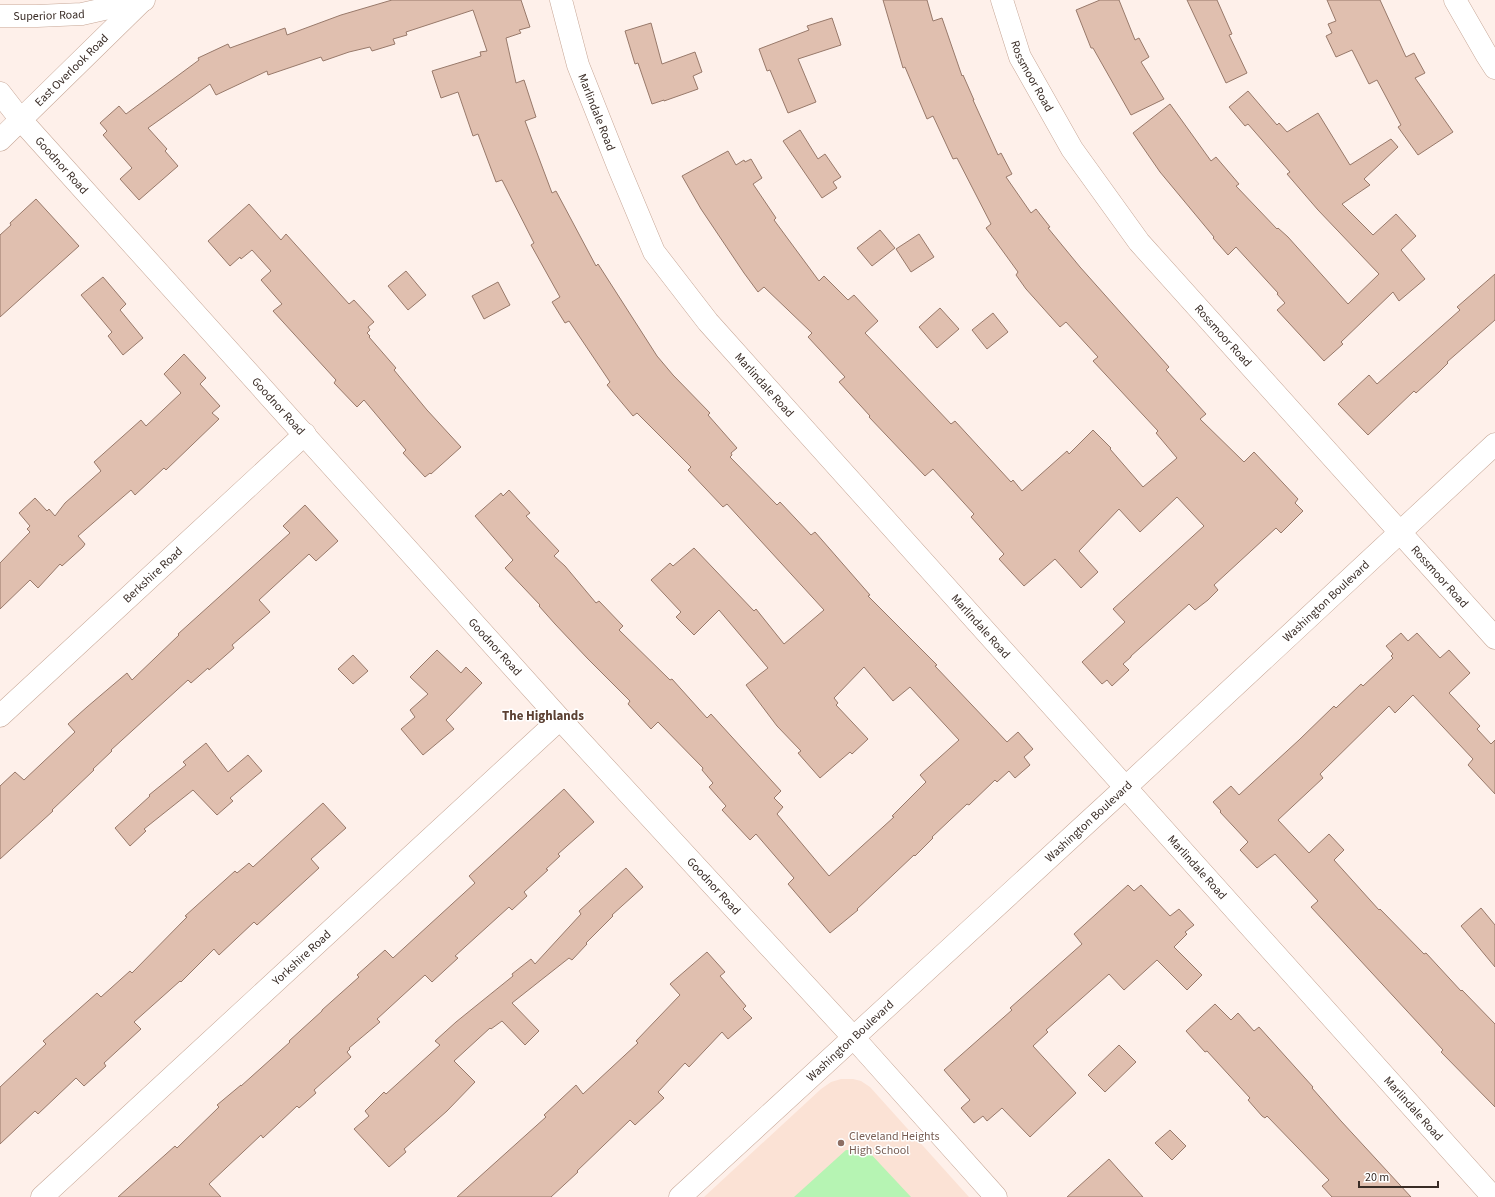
<svg xmlns="http://www.w3.org/2000/svg" width="1495" height="1197" viewBox="0 0 1495 1197" font-family="'Source Sans 3',sans-serif">
	<rect width="100%" height="100%" fill="#fef0ea"/>
	<path fill="#fbe2d5" d="M 841,1079 L 853,1079 L 861,1081 L 870,1087 L 969,1197 L 704,1197 L 821,1089 L 831,1082 Z"/>
	<path fill="#b6f4b3" d="M 846,1150 L 868,1151 L 911,1197 L 794,1197 Z"/>
	<path fill="#e0bfaf" stroke="#98796a" d="M 392,0 L 521,0 L 530,27 L 519,30 L 521,33 L 506,38 L 516,83 L 524,80 L 536,117 L 525,121 L 552,193 L 556,191 L 596,266 L 598,264 L 657,356 L 673,375 L 710,413 L 708,415 L 737,448 L 731,453 L 732,455 L 730,457 L 777,505 L 780,502 L 811,535 L 815,532 L 870,595 L 868,596 L 937,665 L 935,666 L 1007,742 L 1018,732 L 1033,749 L 1024,757 L 1030,765 L 1015,778 L 1009,771 L 997,782 L 995,780 L 969,805 L 967,804 L 932,837 L 933,838 L 915,856 L 914,855 L 857,909 L 858,910 L 830,933 L 788,884 L 794,878 L 756,834 L 750,840 L 722,810 L 726,806 L 709,787 L 713,783 L 702,770 L 703,768 L 658,722 L 651,729 L 628,704 L 630,701 L 588,659 L 555,624 L 539,606 L 540,605 L 505,568 L 513,560 L 475,516 L 501,493 L 503,496 L 509,490 L 530,513 L 526,516 L 559,551 L 554,556 L 565,566 L 596,603 L 599,601 L 623,626 L 619,630 L 670,680 L 672,679 L 707,718 L 711,714 L 781,791 L 774,798 L 783,807 L 777,814 L 829,876 L 894,817 L 892,816 L 926,782 L 920,775 L 959,740 L 910,687 L 893,701 L 864,667 L 834,698 L 838,703 L 836,705 L 868,739 L 852,754 L 850,752 L 820,778 L 798,753 L 801,751 L 777,726 L 746,685 L 768,668 L 719,610 L 694,635 L 676,617 L 681,612 L 651,580 L 670,563 L 673,566 L 694,548 L 754,611 L 756,609 L 784,644 L 824,610 L 727,504 L 723,507 L 688,470 L 691,467 L 637,413 L 633,416 L 607,385 L 610,382 L 569,321 L 565,323 L 552,302 L 560,297 L 531,245 L 534,243 L 502,180 L 496,182 L 478,134 L 473,136 L 458,92 L 441,98 L 432,71 L 481,56 L 480,52 L 487,51 L 473,10 L 406,32 L 407,35 L 393,39 L 395,44 L 372,51 L 370,47 L 349,52 L 323,61 L 321,57 L 268,75 L 267,71 L 216,95 L 210,84 L 148,128 L 167,149 L 165,151 L 178,166 L 139,200 L 120,179 L 132,168 L 103,135 L 107,131 L 100,123 L 119,106 L 126,114 L 199,60 L 198,58 L 228,44 L 230,48 L 285,28 L 287,35 L 341,15 Z
		M 883,0 L 927,0 L 933,21 L 942,18 L 962,76 L 963,75 L 974,100 L 973,100 L 998,155 L 1001,153 L 1012,174 L 1006,177 L 1031,213 L 1036,209 L 1050,227 L 1048,228 L 1080,267 L 1169,367 L 1166,370 L 1206,414 L 1200,419 L 1244,462 L 1254,452 L 1298,499 L 1295,503 L 1303,511 L 1281,533 L 1276,528 L 1214,585 L 1218,590 L 1208,600 L 1195,610 L 1189,604 L 1131,656 L 1131,657 L 1123,664 L 1129,670 L 1112,686 L 1107,680 L 1102,684 L 1082,662 L 1125,622 L 1113,609 L 1204,526 L 1177,497 L 1140,532 L 1119,509 L 1079,551 L 1098,572 L 1081,588 L 1055,559 L 1024,586 L 999,559 L 1004,554 L 971,517 L 974,514 L 933,469 L 925,476 L 869,417 L 870,416 L 839,382 L 845,377 L 808,337 L 812,333 L 764,287 L 758,292 L 744,273 L 701,209 L 682,176 L 728,151 L 736,165 L 744,160 L 745,162 L 751,159 L 762,178 L 753,184 L 776,218 L 774,220 L 819,281 L 824,276 L 848,300 L 854,295 L 878,321 L 865,333 L 951,424 L 955,421 L 1011,482 L 1013,480 L 1022,491 L 1067,451 L 1069,454 L 1093,430 L 1111,448 L 1110,449 L 1143,487 L 1177,458 L 1156,433 L 1158,431 L 1093,361 L 1098,357 L 1066,322 L 1060,327 L 1026,289 L 1016,275 L 1018,272 L 986,228 L 991,224 L 957,158 L 953,159 L 933,116 L 927,119 L 905,67 L 903,68 Z
		M 1100,0 L 1119,0 L 1135,40 L 1139,38 L 1149,57 L 1141,62 L 1164,99 L 1131,115 L 1093,48 L 1091,48 L 1076,10 Z
		M 1187,0 L 1217,0 L 1232,34 L 1229,35 L 1247,73 L 1226,83 Z
		M 1327,0 L 1380,0 L 1406,57 L 1414,53 L 1425,73 L 1415,78 L 1453,132 L 1418,155 L 1398,127 L 1401,125 L 1377,80 L 1369,84 L 1352,50 L 1336,57 L 1326,36 L 1332,33 L 1328,24 L 1336,21 Z
		M 832,18 L 841,45 L 798,59 L 816,102 L 788,113 L 770,70 L 767,71 L 759,49 L 809,30 L 807,26 Z
		M 651,23 L 662,64 L 695,52 L 702,72 L 693,76 L 698,89 L 664,101 L 664,100 L 652,104 L 638,63 L 635,64 L 625,31 Z
		M 1248,91 L 1277,125 L 1279,123 L 1287,132 L 1318,113 L 1350,165 L 1391,139 L 1398,147 L 1364,179 L 1370,185 L 1342,204 L 1373,235 L 1396,214 L 1416,236 L 1401,250 L 1425,279 L 1399,301 L 1393,292 L 1341,342 L 1343,344 L 1324,361 L 1277,310 L 1285,303 L 1277,294 L 1278,293 L 1236,247 L 1228,255 L 1213,238 L 1214,237 L 1160,172 L 1133,133 L 1170,104 L 1211,161 L 1216,157 L 1239,184 L 1236,186 L 1277,229 L 1278,228 L 1288,237 L 1348,304 L 1379,274 L 1318,210 L 1287,174 L 1290,172 L 1248,124 L 1245,126 L 1229,107 Z
		M 800,130 L 818,159 L 825,154 L 841,177 L 833,182 L 837,188 L 822,198 L 783,141 Z
		M 36,199 L 79,246 L 0,317 L 0,235 L 11,225 L 10,223 Z
		M 249,204 L 281,240 L 286,234 L 349,304 L 354,300 L 374,322 L 368,327 L 370,330 L 367,333 L 370,336 L 369,337 L 396,368 L 394,370 L 427,410 L 461,447 L 431,474 L 430,473 L 425,477 L 403,453 L 406,450 L 364,400 L 357,407 L 334,383 L 336,380 L 273,311 L 282,304 L 261,280 L 271,271 L 252,250 L 241,259 L 240,257 L 230,266 L 208,241 Z
		M 880,230 L 895,248 L 872,266 L 857,248 Z
		M 919,234 L 934,257 L 911,272 L 896,249 Z
		M 406,271 L 426,295 L 408,310 L 388,286 Z
		M 1495,274 L 1495,320 L 1447,362 L 1448,363 L 1439,372 L 1416,393 L 1414,391 L 1368,435 L 1338,404 L 1369,375 L 1377,384 L 1460,310 L 1457,307 Z
		M 103,277 L 126,304 L 120,310 L 143,338 L 123,355 L 108,336 L 112,332 L 81,295 Z
		M 498,282 L 510,305 L 484,319 L 472,296 Z
		M 940,308 L 959,329 L 937,348 L 919,327 Z
		M 993,313 L 1008,332 L 987,349 L 972,330 Z
		M 184,354 L 206,378 L 200,384 L 220,406 L 212,413 L 219,419 L 166,470 L 164,468 L 135,495 L 131,490 L 78,536 L 85,544 L 83,547 L 62,566 L 60,564 L 38,588 L 30,580 L 0,609 L 0,563 L 30,532 L 27,529 L 30,526 L 19,513 L 35,498 L 47,511 L 49,509 L 55,516 L 65,503 L 101,471 L 94,462 L 141,420 L 146,426 L 181,393 L 164,374 Z
		M 305,505 L 338,541 L 316,561 L 309,554 L 259,600 L 270,612 L 232,645 L 234,648 L 209,670 L 208,668 L 191,683 L 188,680 L 111,750 L 112,751 L 93,769 L 94,770 L 52,810 L 53,811 L 0,859 L 0,786 L 15,772 L 24,780 L 75,732 L 68,724 L 87,707 L 127,673 L 132,680 L 179,635 L 178,634 L 290,533 L 283,526 Z
		M 1401,633 L 1408,641 L 1417,633 L 1440,658 L 1449,650 L 1470,673 L 1449,693 L 1480,726 L 1477,729 L 1491,744 L 1495,740 L 1495,794 L 1468,765 L 1473,759 L 1413,695 L 1395,713 L 1389,706 L 1320,774 L 1323,778 L 1278,820 L 1309,853 L 1329,834 L 1344,850 L 1334,860 L 1379,910 L 1380,909 L 1424,954 L 1426,953 L 1461,991 L 1462,990 L 1495,1024 L 1495,1107 L 1441,1052 L 1443,1050 L 1311,907 L 1318,901 L 1275,854 L 1257,868 L 1240,850 L 1248,842 L 1220,812 L 1221,811 L 1213,802 L 1231,786 L 1239,795 L 1299,740 L 1334,706 L 1336,708 L 1361,684 L 1363,686 L 1393,658 L 1391,656 L 1393,654 L 1386,646 Z
		M 437,650 L 461,673 L 466,667 L 482,683 L 446,720 L 454,729 L 423,755 L 401,729 L 415,717 L 410,710 L 428,694 L 410,677 Z
		M 353,655 L 368,671 L 353,684 L 338,669 Z
		M 206,743 L 228,772 L 248,755 L 262,771 L 230,798 L 233,801 L 217,815 L 193,790 L 144,829 L 146,831 L 130,846 L 115,828 L 150,796 L 149,795 L 186,765 L 183,762 Z
		M 564,789 L 594,822 L 558,854 L 560,856 L 546,869 L 548,870 L 524,892 L 527,896 L 512,910 L 509,907 L 455,956 L 458,958 L 432,982 L 425,975 L 377,1019 L 380,1022 L 349,1048 L 350,1049 L 347,1052 L 351,1057 L 314,1090 L 316,1093 L 299,1108 L 297,1106 L 263,1138 L 261,1135 L 209,1184 L 221,1197 L 118,1197 L 175,1146 L 177,1148 L 219,1107 L 217,1105 L 241,1085 L 241,1086 L 290,1042 L 289,1041 L 322,1011 L 322,1010 L 359,977 L 357,975 L 385,950 L 393,958 L 475,883 L 469,876 Z
		M 323,803 L 346,828 L 311,859 L 319,868 L 257,925 L 254,922 L 219,955 L 214,949 L 181,982 L 180,981 L 134,1022 L 141,1029 L 104,1063 L 106,1066 L 84,1086 L 76,1078 L 38,1114 L 35,1111 L 0,1144 L 0,1087 L 46,1044 L 43,1041 L 97,993 L 101,997 L 130,971 L 132,973 L 187,917 L 185,916 L 235,871 L 237,873 L 249,863 L 253,867 Z
		M 626,868 L 643,887 L 612,915 L 613,916 L 586,943 L 587,944 L 572,960 L 569,958 L 512,1003 L 539,1031 L 525,1045 L 502,1021 L 491,1029 L 490,1028 L 454,1061 L 475,1082 L 447,1111 L 404,1149 L 406,1152 L 389,1167 L 354,1129 L 369,1116 L 365,1111 L 384,1092 L 386,1094 L 440,1045 L 435,1041 L 456,1022 L 513,976 L 512,974 L 531,959 L 535,964 L 581,914 L 579,911 Z
		M 1128,885 L 1134,891 L 1141,885 L 1170,916 L 1179,909 L 1194,925 L 1185,932 L 1187,934 L 1174,947 L 1202,975 L 1187,990 L 1157,960 L 1124,990 L 1109,974 L 1046,1030 L 1048,1032 L 1033,1046 L 1076,1093 L 1030,1137 L 1002,1108 L 987,1121 L 983,1116 L 974,1123 L 961,1108 L 970,1100 L 944,1070 L 1012,1010 L 1010,1008 L 1082,944 L 1074,934 Z
		M 1481,908 L 1495,925 L 1495,967 L 1461,926 Z
		M 707,952 L 725,972 L 720,976 L 746,1006 L 743,1009 L 752,1018 L 728,1039 L 722,1032 L 689,1067 L 685,1063 L 658,1092 L 664,1098 L 635,1125 L 630,1120 L 577,1171 L 578,1172 L 551,1197 L 457,1197 L 546,1117 L 544,1115 L 576,1085 L 583,1094 L 638,1043 L 636,1041 L 680,995 L 670,984 Z
		M 1215,1004 L 1231,1020 L 1238,1013 L 1254,1031 L 1259,1027 L 1313,1087 L 1312,1088 L 1341,1121 L 1411,1197 L 1332,1197 L 1322,1186 L 1329,1180 L 1267,1116 L 1265,1118 L 1262,1116 L 1248,1100 L 1250,1098 L 1207,1051 L 1205,1052 L 1186,1031 Z
		M 1119,1045 L 1136,1062 L 1105,1092 L 1088,1075 Z
		M 1170,1130 L 1186,1146 L 1172,1160 L 1155,1143 Z
		M 1109,1159 L 1143,1197 L 1067,1197 Z"/>
	<g fill="none" stroke-linecap="round" stroke-linejoin="round">
		<defs>
			<g id="minor">
				<path id="s1" d="M 561,0 L 578,65 L 618,166 L 654,252 L 708,322 L 1493,1197"/>
				<path id="s2" d="M 1002,0 L 1020,57 L 1072,149 L 1139,242 L 1495,638"/>
				<path d="M 1455,0 L 1486,54 L 1495,68"/>
				<path id="s3" d="M 0,93 L 21,120 L 560,719 L 853,1037 L 996,1197"/>
				<path id="s4" d="M 0,140 L 142,1"/>
				<path id="s5" d="M 0,716 L 305,434"/>
				<path id="s6" d="M 42,1197 L 560,719"/>
				<path id="s7" d="M 680,1197 L 1126,787 L 1495,444"/>
			</g>
			<g id="tertiary">
				<path id="s8" d="M 0,16 L 37,16 L 82,14 L 144,0"/>
			</g>
		</defs>
		<use href="#minor" stroke="#c7a797" stroke-width="23"/>
		<use href="#tertiary" stroke="#c7a797" stroke-width="23"/>
		<use href="#minor" stroke="#fff" stroke-width="22"/>
		<use href="#tertiary" stroke="#fff" stroke-width="22"/>
	</g>
	<circle fill="#8d6e63" stroke="#fff" stroke-width="1.5" cx="841" cy="1143" r="4"/>
	<g text-anchor="middle" stroke-width="3" stroke-linejoin="round" paint-order="stroke">
		<g font-size="12" fill="#392c26" stroke="#fff">
			<text dy="4" stroke="none"><textPath href="#s8" startOffset="49">Superior Road</textPath></text>
			<text dy="4" stroke="none"><textPath href="#s4" startOffset="100">East Overlook Road</textPath></text>
			<text dy="4" stroke="none"><textPath href="#s2" startOffset="82">Rossmoor Road</textPath></text>
			<text dy="4" stroke="none"><textPath href="#s1" startOffset="118">Marlindale Road</textPath></text>
			<text dy="4" stroke="none"><textPath href="#s3" startOffset="95">Goodnor Road</textPath></text>
			<text dy="4" stroke="none"><textPath href="#s2" startOffset="406">Rossmoor Road</textPath></text>
			<text dy="4" stroke="none"><textPath href="#s1" startOffset="442">Marlindale Road</textPath></text>
			<text dy="4" stroke="none"><textPath href="#s3" startOffset="419">Goodnor Road</textPath></text>
			<text dy="4" stroke="none"><textPath href="#s5" startOffset="208">Berkshire Road</textPath></text>
			<text dy="4" stroke="none"><textPath href="#s2" startOffset="730">Rossmoor Road</textPath></text>
			<text dy="4" stroke="none"><textPath href="#s7" startOffset="879">Washington Boulevard</textPath></text>
			<text dy="4" stroke="none"><textPath href="#s1" startOffset="766">Marlindale Road</textPath></text>
			<text dy="4" stroke="none"><textPath href="#s3" startOffset="743">Goodnor Road</textPath></text>
			<text dy="4" stroke="none"><textPath href="#s7" startOffset="555">Washington Boulevard</textPath></text>
			<text dy="4" stroke="none"><textPath href="#s1" startOffset="1090">Marlindale Road</textPath></text>
			<text dy="4" stroke="none"><textPath href="#s3" startOffset="1067">Goodnor Road</textPath></text>
			<text dy="4" stroke="none"><textPath href="#s6" startOffset="353">Yorkshire Road</textPath></text>
			<text dy="4" stroke="none"><textPath href="#s7" startOffset="231">Washington Boulevard</textPath></text>
			<text dy="4" stroke="none"><textPath href="#s1" startOffset="1414">Marlindale Road</textPath></text>
		</g>
		<g font-size="12" fill="#785e54" stroke="#fff" text-anchor="start">
			<text x="849" y="1140">Cleveland Heights<tspan x="849" dy="14">High School</tspan></text>
		</g>
		<g font-size="13" font-weight="bold" fill="#5c4133" stroke="#fff">
			<text x="543" y="720">The Highlands</text>
		</g>
	</g>
	<path d="M1359 1181v6h79v-6" fill="none" stroke="#392c26" stroke-width="2"/>
	<text x="1365" y="1181" font-size="12" fill="#392c26" stroke="#ffffff" stroke-width="3" paint-order="stroke">20 m</text>
</svg>
